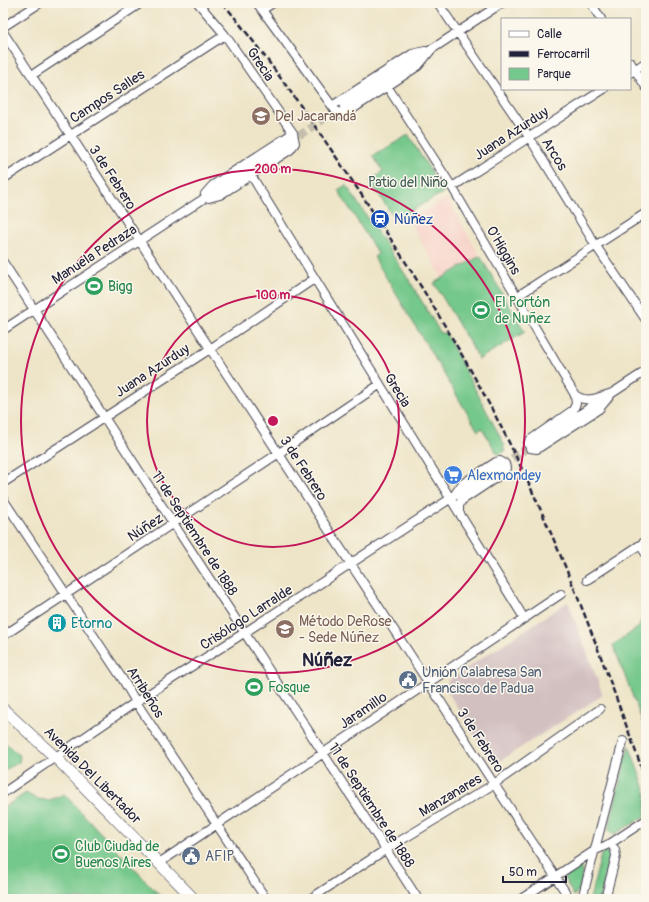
<svg xmlns="http://www.w3.org/2000/svg" width="649" height="902" viewBox="0 0 649 902" font-family="Pangolin,sans-serif">
	<rect width="100%" height="100%" fill="#fbf7ec"/>
	<filter id="ink" filterUnits="userSpaceOnUse"><feTurbulence type="fractalNoise" baseFrequency=".025" numOctaves="2"/><feDisplacementMap in="SourceGraphic" scale="8" xChannelSelector="R" yChannelSelector="G"/><feConvolveMatrix kernelMatrix="1 2 1 2 8 2 1 2 1" color-interpolation-filters="sRGB"/></filter>
	<filter id="wash" filterUnits="userSpaceOnUse"><feTurbulence type="fractalNoise" baseFrequency=".012" numOctaves="4" result="noise"/><feDisplacementMap in="SourceGraphic" scale="16" xChannelSelector="R" yChannelSelector="G"/><feGaussianBlur stdDeviation="0.9" result="paint"/><feColorMatrix in="noise" values="0 0 0 0 0 0 0 0 0 0 0 0 0 0 0 0 0 1.4 0 .05"/><feComposite in="paint" operator="in"/></filter>
	<g filter="url(#wash)">
		<rect width="100%" height="100%" fill="#eee5c8"/>
		<path fill="#f7d1c7" d="M 447,198 L 480,256 L 442,278 L 409,220 Z"/>
		<path fill="#d2bfc0" d="M 568,602 L 603,695 L 498,762 L 490,760 L 446,689 L 448,680 Z"/>
		<path fill="#75c88b" stroke="#4c7563" d="M 408,135 L 444,192 L 395,220 L 370,180 L 383,172 L 373,156 Z
			M 346,185 L 411,283 L 441,334 L 445,332 L 505,446 L 503,447 L 505,451 L 498,455 L 482,428 L 478,431 L 374,257 L 378,254 L 338,190 Z
			M 480,256 L 525,332 L 479,359 L 434,283 Z
			M 646,603 L 646,731 L 613,645 L 639,627 Z
			M 3,741 L 20,756 L 19,762 L 3,771 Z
			M 629,745 L 646,792 L 646,816 L 613,835 L 609,831 L 609,827 Z
			M 26,793 C 40,802 50,802 64,794 L 163,899 L 3,899 L 3,808 Z
			M 604,851 L 610,854 L 610,858 L 600,899 L 590,899 L 601,855 Z
			M 578,867 L 581,868 C 584,874 580,891 574,896 L 564,878 Z"/>
	</g>
	<g filter="url(#ink)">
		<g fill="none" stroke-linecap="round" stroke-linejoin="round">
			<path stroke="#c5beac" stroke-width="8" stroke-dasharray="8 4" stroke-linecap="butt" d="M 289,142 L 341,108
				M 502,465 L 534,444"/>
			<defs>
				<path id="minor" d="M 198,3 L 225,35 L 293,133 L 295,143 L 290,150 L 220,195 L 209,198
					M 257,3 L 335,110 L 341,114 L 345,114 L 418,66 L 431,50
					M 438,3 L 529,137 L 596,246 L 646,320
					M 591,3 L 601,19
					M 262,10 L 273,3
					M 3,27 L 40,3
					M 3,32 L 428,682 L 494,784 L 570,899
					M 630,62 L 646,87
					M 630,73 L 646,62
					M 32,75 L 141,3
					M 387,86 L 452,187 L 575,395 C 587,404 599,397 612,393
					M 332,106 L 412,54 L 425,51
					M 344,107 L 502,3
					M 251,175 L 524,618
					M 3,179 L 225,35
					M 452,187 L 604,89
					M 205,194 L 213,185 L 293,133
					M 3,262 L 418,899
					M 516,297 L 646,213
					M 3,330 L 289,143
					M 575,395 L 576,404 L 573,410 L 530,440 L 528,443 L 530,448 L 537,449 L 599,409 L 612,393
					M 534,444 L 646,371
					M 3,483 L 210,349 L 314,279
					M 455,494 L 462,484 L 496,462 L 500,461 L 505,464 L 506,468 L 503,473 L 461,501 L 459,506 L 459,512
					M 3,499 L 123,680 L 136,702 L 266,899
					M 640,545 L 646,554
					M 587,580 L 646,541
					M 3,636 L 279,453 L 379,385
					M 3,793 L 136,702 L 244,633 L 502,465
					M 159,863 L 561,594
					M 310,899 L 385,850 L 494,784 L 600,709
					M 521,899 L 594,851 L 611,843 L 646,820
					M 582,899 L 623,741
					M 605,899 L 616,856 L 615,850 L 611,843"/>
				<path id="major" d="M 3,709 L 55,757 L 194,899"/>
			</defs>
			<use href="#minor" stroke="#413f50" stroke-width="10"/>
			<use href="#major" stroke="#413f50" stroke-width="12"/>
			<use href="#minor" stroke="#fff" stroke-width="8"/>
			<use href="#major" stroke="#fff" stroke-width="11"/>
			<path stroke="#22223b" stroke-width="2.5" stroke-dasharray="6 3" stroke-linecap="butt" d="M 223,3 C 275,67 321,134 367,203 C 429,296 487,391 533,493 C 576,586 611,683 646,780"/>
		</g>
	</g>
	<g fill="none" stroke="#c2185b" stroke-width="2">
		<circle cx="273" cy="421" r="126"/>
		<circle cx="273" cy="421" r="252"/>
	</g>
	<defs>
		<symbol id="school-disc" viewBox="-11 -11 22 22"><circle r="9.5" fill="#8d6e63" stroke="#fbf7ec"/><path d="M0-5L7-2L0 1L-7-2ZM-4 1L0 2.5L4 1V4Q0 6-4 4Z" fill="#fff"/></symbol>
		<symbol id="station-disc" viewBox="-11 -11 22 22"><circle r="9.5" fill="#1a4fb4" stroke="#fbf7ec"/><path d="M-3-6H3Q5-6 5-4V2Q5 4 3 4L4.5 6H3L1.5 4h-3L-3 6H-4.5L-3 4Q-5 4-5 2V-4Q-5-6-3-6ZM-3.5-4v3h7v-3ZM-3.5 1v1.5H-2V1ZM2 1v1.5H3.5V1Z" fill="#fff"/></symbol>
		<symbol id="stadium-disc" viewBox="-11 -11 22 22"><circle r="9.5" fill="#2e9e5b" stroke="#fbf7ec"/><path d="M0-5a6.5 5 0 1 0 0 10a6.5 5 0 1 0 0-10ZM-3.5-1.8h7v3.6h-7Z" fill="#fff"/></symbol>
		<symbol id="supermarket-disc" viewBox="-11 -11 22 22"><circle r="9.5" fill="#3f7fe0" stroke="#fbf7ec"/><path d="M-6-5.5h2.5l.6 2H6L4.5 2H-2.5L-4.4-4H-6ZM-1.5 3.2a1.3 1.3 0 1 0 .1 0ZM3 3.2a1.3 1.3 0 1 0 .1 0Z" fill="#fff"/></symbol>
		<symbol id="building-disc" viewBox="-11 -11 22 22"><circle r="9.5" fill="#0f9aa8" stroke="#fbf7ec"/><path d="M-4-6H4V6H1V3H-1V6H-4ZM-2.5-4.3h1.7v1.8h-1.7ZM.8-4.3h1.7v1.8H.8ZM-2.5-1h1.7V.8h-1.7ZM.8-1h1.7V.8H.8Z" fill="#fff"/></symbol>
		<symbol id="university-disc" viewBox="-11 -11 22 22"><circle r="9.5" fill="#8d6e63" stroke="#fbf7ec"/><path d="M0-5L7-2L0 1L-7-2ZM-4 1L0 2.5L4 1V4Q0 6-4 4Z" fill="#fff"/></symbol>
		<symbol id="civic-disc" viewBox="-11 -11 22 22"><circle r="9.5" fill="#5c6f8a" stroke="#fbf7ec"/><path d="M-.6-6.5H3V-4.5H.6V-3L4-1V1h2V6H-6V1h2V-1L-.6-3ZM-1.2 2.5V6h2.4V2.5Z" fill="#fff"/></symbol>
	</defs>
	<g fill-rule="evenodd">
		<use href="#school-disc" x="250" y="105" width="22" height="22"/>
		<use href="#station-disc" x="369" y="208" width="22" height="22"/>
		<use href="#stadium-disc" x="83" y="275" width="22" height="22"/>
		<use href="#stadium-disc" x="470" y="299" width="22" height="22"/>
		<use href="#supermarket-disc" x="442" y="464" width="22" height="22"/>
		<use href="#building-disc" x="46" y="612" width="22" height="22"/>
		<use href="#university-disc" x="274" y="618" width="22" height="22"/>
		<use href="#civic-disc" x="397" y="669" width="22" height="22"/>
		<use href="#stadium-disc" x="243" y="676" width="22" height="22"/>
		<use href="#stadium-disc" x="50" y="843" width="22" height="22"/>
		<use href="#civic-disc" x="180" y="845" width="22" height="22"/>
	</g>
	<g text-anchor="middle" stroke-width="3" stroke-linejoin="round" paint-order="stroke">
		<g font-size="14" fill="#22223b" stroke="#fbf7ec">
			<text transform="translate(261 64) rotate(56)" y="5">Grecia</text>
			<text transform="translate(107 96) rotate(-33)" y="5">Campos Salles</text>
			<text transform="translate(511 133) rotate(-33)" y="5">Juana Azurduy</text>
			<text transform="translate(555 154) rotate(58)" y="5">Arcos</text>
			<text transform="translate(113 177) rotate(57)" y="5">3 de Febrero</text>
			<text transform="translate(504 250) rotate(60)" y="5">O'Higgins</text>
			<text transform="translate(94 254) rotate(-33)" y="5">Manuela Pedraza</text>
			<text transform="translate(152 370) rotate(-33)" y="5">Juana Azurduy</text>
			<text transform="translate(398 390) rotate(58)" y="5">Grecia</text>
			<text transform="translate(304 468) rotate(57)" y="5">3 de Febrero</text>
			<text transform="translate(145 527) rotate(-33)" y="5">Núñez</text>
			<text transform="translate(195 533) rotate(57)" y="5">11 de Septiembre de 1888</text>
			<text transform="translate(246 617) rotate(-33)" y="5">Crisólogo Larralde</text>
			<text transform="translate(146 692) rotate(58)" y="5">Arribeños</text>
			<text transform="translate(363 710) rotate(-34)" y="5">Jaramillo</text>
			<text transform="translate(481 740) rotate(57)" y="5">3 de Febrero</text>
			<text transform="translate(93 775) rotate(45)" y="5">Avenida Del Libertador</text>
			<text transform="translate(450 795) rotate(-31)" y="5">Manzanares</text>
			<text transform="translate(372 805) rotate(57)" y="5">11 de Septiembre de 1888</text>
		</g>
		<g font-size="14" fill="#785e54" stroke="#fbf7ec" text-anchor="start">
			<text x="275" y="121">Del Jacarandá</text>
			<text x="299" y="626">Método DeRose<tspan x="299" dy="16">- Sede Núñez</tspan></text>
		</g>
		<g font-size="14" fill="#3f5c57" stroke="#fbf7ec">
			<text x="408" y="187">Patio del Niño</text>
		</g>
		<g font-size="14" fill="#164399" stroke="#fbf7ec" text-anchor="start">
			<text x="394" y="224">Núñez</text>
		</g>
		<g font-size="14" fill="#27864d" stroke="#fbf7ec" text-anchor="start">
			<text x="108" y="291">Bigg</text>
			<text x="495" y="307">El Portón<tspan x="495" dy="16">de Nuñez</tspan></text>
			<text x="268" y="692">Fosque</text>
			<text x="75" y="851">Club Ciudad de<tspan x="75" dy="16">Buenos Aires</tspan></text>
		</g>
		<g font-size="14" fill="#366cbe" stroke="#fbf7ec" text-anchor="start">
			<text x="467" y="480">Alexmondey</text>
		</g>
		<g font-size="14" fill="#0d838f" stroke="#fbf7ec" text-anchor="start">
			<text x="71" y="628">Etorno</text>
		</g>
		<g font-size="14" fill="#4e5e75" stroke="#fbf7ec" text-anchor="start">
			<text x="422" y="677">Unión Calabresa San<tspan x="422" dy="16">Francisco de Padua</tspan></text>
			<text x="205" y="861">AFIP</text>
		</g>
		<g font-size="18" font-weight="bold" fill="#22223b" stroke="#fbf7ec">
			<text x="327" y="666">Núñez</text>
		</g>
	</g>
	<circle cx="273" cy="421" r="6" fill="#c2185b" stroke="#fbf7ec" stroke-width="2"/>
	<g font-size="12" text-anchor="middle" font-weight="bold" fill="#c2185b" stroke="#fbf7ec" stroke-width="3" stroke-linejoin="round" paint-order="stroke">
		<text x="273" y="173">200 m</text>
		<text x="273" y="299">100 m</text>
	</g>
	<rect width="649" height="902" fill="none" stroke="#fbf7ec" stroke-width="16"/>
	<rect x="501" y="18" width="130" height="72" fill="#fbf7ec" stroke="#a4a2a5"/>
	<rect x="509" y="31" width="20" height="6" fill="#ffffff" stroke="#a4a2a5"/>
	<text x="537" y="38" font-size="12" fill="#22223b">Calle</text>
	<rect x="509" y="51" width="20" height="6" fill="#22223b" stroke="#a4a2a5"/>
	<text x="537" y="58" font-size="12" fill="#22223b">Ferrocarril</text>
	<rect x="509" y="68" width="20" height="12" fill="#75c88b" stroke="#a4a2a5"/>
	<text x="537" y="78" font-size="12" fill="#22223b">Parque</text>
	<path d="M503 876v6h63v-6" fill="none" stroke="#22223b" stroke-width="2"/>
	<text x="509" y="876" font-size="12" fill="#22223b" stroke="#fbf7ec" stroke-width="3" paint-order="stroke">50 m</text>
</svg>
